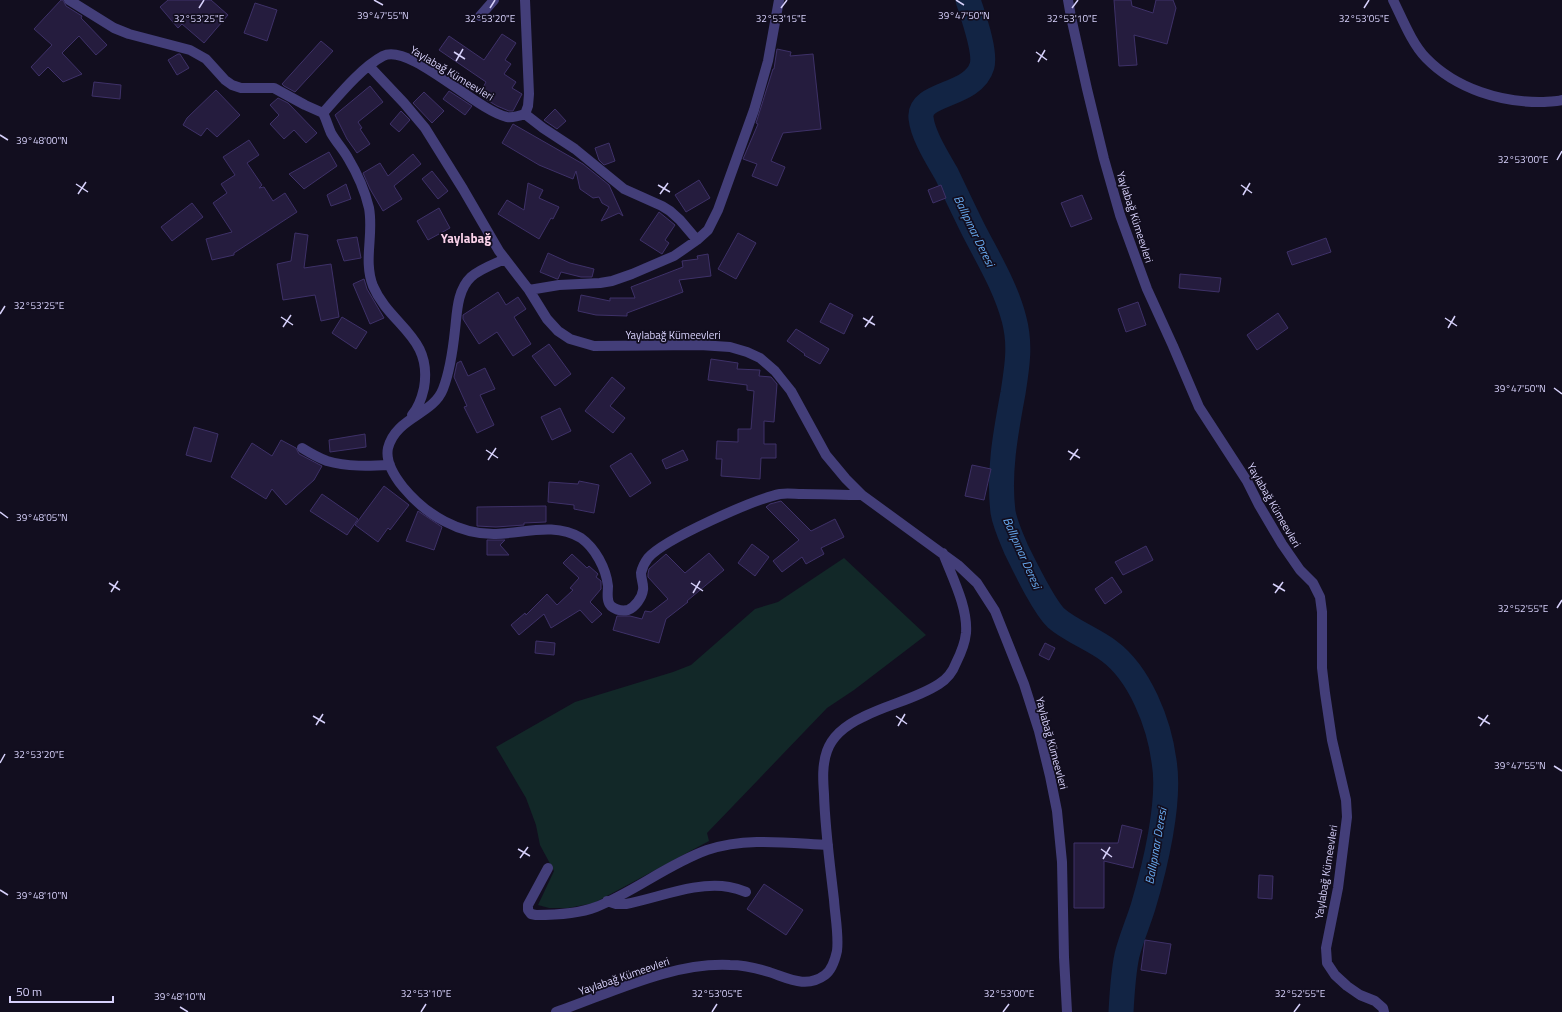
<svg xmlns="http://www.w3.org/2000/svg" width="1562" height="1012" viewBox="0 0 1562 1012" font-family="'Titillium Web',sans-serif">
	<rect width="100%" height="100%" fill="#120e1f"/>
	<path fill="#122828" d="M 844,558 L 926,635 L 854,690 L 827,708 L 707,833 L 709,841 L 594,903 L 568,908 L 549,908 L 538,905 L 554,871 L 540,845 L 536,825 L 526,798 L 496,747 L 575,702 L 673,672 L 691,665 L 755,609 L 778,602 Z"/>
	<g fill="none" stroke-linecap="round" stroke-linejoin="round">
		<path stroke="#122444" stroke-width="25" d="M 968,0 C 973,16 986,51 982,66 C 973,97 918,92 921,118 C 923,136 938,159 947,175 C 956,194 965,213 974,231 C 989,260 1006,288 1014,319 C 1021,345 1017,367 1013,393 C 1006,431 998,472 1003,512 C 1005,524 1011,537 1016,549 C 1025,567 1043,605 1056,618 C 1071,631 1093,639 1109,651 C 1140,674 1159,723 1164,761 C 1171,801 1155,867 1143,907 C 1138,923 1131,939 1127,955 C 1123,974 1122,993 1121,1012"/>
	</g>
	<path fill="#251c3e" stroke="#3e3168" d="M 61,0 L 63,0 L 66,6 L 82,16 L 81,18 L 107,45 L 96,55 L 79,36 L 62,53 L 82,74 L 63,82 L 48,67 L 39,76 L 31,67 L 52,45 L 34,29 Z
		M 168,0 L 211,0 L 228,15 L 204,43 L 182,24 L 178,28 L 160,7 Z
		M 1114,0 L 1131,0 L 1132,6 L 1153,13 L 1156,0 L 1173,0 L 1176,8 L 1167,44 L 1134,35 L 1137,65 L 1119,66 Z
		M 255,3 L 277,10 L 267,41 L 244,33 Z
		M 502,34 L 516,43 L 505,60 L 511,64 L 504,74 L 516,82 L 512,88 L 522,94 L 513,111 L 509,111 L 497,106 L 479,95 L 486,82 L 439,50 L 449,36 L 484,60 Z
		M 321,41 L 333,51 L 295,92 L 284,86 L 282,84 Z
		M 777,49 L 791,52 L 790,56 L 813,54 L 821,129 L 783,133 L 771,161 L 785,167 L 777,186 L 752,176 L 757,164 L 743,159 L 758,124 L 756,123 L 773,69 L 774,69 Z
		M 178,54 L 180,54 L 189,68 L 177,75 L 168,60 Z
		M 94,82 L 121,85 L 120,99 L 92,96 Z
		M 370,86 L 383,102 L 358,122 L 362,128 L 360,129 L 370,144 L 357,153 L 347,139 L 335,115 Z
		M 216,90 L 240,115 L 217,137 L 207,128 L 201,136 L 183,125 L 187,118 Z
		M 449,91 L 472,106 L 465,115 L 443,99 Z
		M 424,92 L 444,111 L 432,123 L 413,103 Z
		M 278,98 L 288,103 L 317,133 L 306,143 L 294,130 L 284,139 L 270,124 L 279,115 L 270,105 Z
		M 555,109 L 566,121 L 557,129 L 544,120 Z
		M 401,111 L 410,120 L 399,132 L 390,124 Z
		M 513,124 L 583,164 L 609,185 L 623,216 L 619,213 L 601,221 L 609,207 L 602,203 L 599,197 L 593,198 L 580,189 L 576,171 L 573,179 L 539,165 L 502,143 Z
		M 249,140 L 259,155 L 247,163 L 262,185 L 259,188 L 264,187 L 273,201 L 285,193 L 297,212 L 234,253 L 234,255 L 212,260 L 206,239 L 232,232 L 213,203 L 227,193 L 221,184 L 235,175 L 223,157 Z
		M 609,143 L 615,161 L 604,165 L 599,160 L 595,148 Z
		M 329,152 L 337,166 L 304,189 L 289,174 Z
		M 413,154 L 421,164 L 394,186 L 402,199 L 383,211 L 370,189 L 363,173 L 380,163 L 388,176 Z
		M 432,171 L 448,191 L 438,199 L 422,179 Z
		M 699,180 L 710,198 L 686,212 L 675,195 Z
		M 528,183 L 543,190 L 539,198 L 559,207 L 553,219 L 551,218 L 539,239 L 498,214 L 507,200 L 524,210 Z
		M 346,184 L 351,199 L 331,206 L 327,195 Z
		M 941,185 L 946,198 L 933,203 L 928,190 Z
		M 1082,195 L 1092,219 L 1071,227 L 1061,203 Z
		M 192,203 L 203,217 L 172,241 L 161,227 Z
		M 439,208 L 450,228 L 428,240 L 417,221 Z
		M 659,212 L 675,225 L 665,240 L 669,243 L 662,254 L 640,240 Z
		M 295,233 L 308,235 L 304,268 L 331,264 L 339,317 L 321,321 L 315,295 L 283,300 L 277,264 L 291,261 Z
		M 738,233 L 756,243 L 736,279 L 718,269 Z
		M 357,237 L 361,258 L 344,261 L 337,240 Z
		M 1326,238 L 1331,252 L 1292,265 L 1287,252 Z
		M 548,253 L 570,263 L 594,269 L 592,277 L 581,277 L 561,272 L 558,279 L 557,279 L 540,272 Z
		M 708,254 L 711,276 L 679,280 L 683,292 L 627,313 L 627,316 L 596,315 L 578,311 L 581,295 L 610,301 L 610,298 L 635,298 L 631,287 L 683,267 L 682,261 L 698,259 L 697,256 Z
		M 1180,274 L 1221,278 L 1219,292 L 1179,288 Z
		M 364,279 L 367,289 L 384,318 L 370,324 L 353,284 Z
		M 498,292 L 506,305 L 518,297 L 526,309 L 514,317 L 531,344 L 513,356 L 497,332 L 479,344 L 463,319 L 463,315 Z
		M 1138,302 L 1146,325 L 1126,332 L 1118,309 Z
		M 830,303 L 853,315 L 844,334 L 820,322 Z
		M 1278,313 L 1288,328 L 1257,350 L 1247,335 Z
		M 342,317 L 367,332 L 356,349 L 332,333 Z
		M 796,329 L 829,349 L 820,364 L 804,355 L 805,354 L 787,341 Z
		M 549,344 L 571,374 L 555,386 L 532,356 Z
		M 711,359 L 738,363 L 737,369 L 760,370 L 759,376 L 771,377 L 777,384 L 774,422 L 764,421 L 764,444 L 776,444 L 776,458 L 761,458 L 760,479 L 721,476 L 722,459 L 716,459 L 717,441 L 738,442 L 738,429 L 751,429 L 754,391 L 747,390 L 747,385 L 708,380 Z
		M 461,361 L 468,376 L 485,368 L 495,389 L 480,395 L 494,425 L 477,433 L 464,407 L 467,406 L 454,377 L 457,363 Z
		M 612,377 L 625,388 L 610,406 L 625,418 L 613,433 L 585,411 Z
		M 560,408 L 571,431 L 552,440 L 541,417 Z
		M 194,427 L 218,434 L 211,462 L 186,455 Z
		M 365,434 L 366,447 L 330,452 L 329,440 Z
		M 281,440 L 296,448 L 299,454 L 322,466 L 314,480 L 286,505 L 272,489 L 266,499 L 231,477 L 252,443 L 272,456 Z
		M 683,450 L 688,460 L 666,469 L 662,460 Z
		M 631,453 L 651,483 L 630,497 L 610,466 Z
		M 972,465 L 991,469 L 984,500 L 965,496 Z
		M 579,481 L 599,485 L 594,513 L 574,509 L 574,505 L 548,502 L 549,482 L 578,484 Z
		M 384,486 L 409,505 L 390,530 L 388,528 L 378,542 L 355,525 Z
		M 322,494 L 358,519 L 347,535 L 310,511 Z
		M 781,501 L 811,531 L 835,519 L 844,537 L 821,548 L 824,554 L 806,564 L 802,557 L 782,572 L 773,561 L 799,540 L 766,507 L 770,504 Z
		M 546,506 L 546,522 L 524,523 L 524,525 L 496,527 L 477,526 L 477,507 Z
		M 418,511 L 442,527 L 434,550 L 406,541 Z
		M 487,540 L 505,540 L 500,545 L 509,555 L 487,555 Z
		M 752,544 L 769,557 L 755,576 L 738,563 Z
		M 1146,546 L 1153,560 L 1123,575 L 1115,562 Z
		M 709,553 L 724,570 L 687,601 L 688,602 L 666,619 L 659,643 L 613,630 L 617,616 L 630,616 L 642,619 L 645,611 L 651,612 L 668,599 L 648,577 L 648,574 L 649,569 L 666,554 L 685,573 Z
		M 572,554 L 587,568 L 589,566 L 598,574 L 596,577 L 601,581 L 601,589 L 590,602 L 602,614 L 592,623 L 580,610 L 551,628 L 544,614 L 519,635 L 511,625 L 525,613 L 526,615 L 547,594 L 557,605 L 573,590 L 570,588 L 579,578 L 563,563 Z
		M 1112,577 L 1122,592 L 1105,604 L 1095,589 Z
		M 536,641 L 555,643 L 554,655 L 535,653 Z
		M 1045,643 L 1055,648 L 1049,660 L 1039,655 Z
		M 1122,825 L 1142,830 L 1133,868 L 1104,861 L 1104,908 L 1074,908 L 1074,843 L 1118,843 Z
		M 1259,875 L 1273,876 L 1272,899 L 1258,898 Z
		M 764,884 L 803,910 L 786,935 L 747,909 Z
		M 1145,940 L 1171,944 L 1166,974 L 1141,970 Z"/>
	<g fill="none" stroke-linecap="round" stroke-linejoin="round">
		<path stroke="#433e79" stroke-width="10" d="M 69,0 L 114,28 L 129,34 L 190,50 L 206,59 L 225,80 L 232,85 L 241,88 L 274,88 L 305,105 L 323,113 C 326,119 328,126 331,133 C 336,142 343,149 348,158 C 357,173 365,191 369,208 C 374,235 363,260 373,286 C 390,326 433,336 424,388 C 422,397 419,407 412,415
			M 1068,0 L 1071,17 L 1087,89 L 1104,159 L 1120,215 L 1147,289 L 1173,346 L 1199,407 L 1247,481 L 1259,505 L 1282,544 L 1300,570 L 1313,583 L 1320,597 L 1322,612 L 1322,668 L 1325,693 L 1332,740 L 1346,800 L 1347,817 L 1338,888 L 1326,948 L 1327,963 L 1335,975 L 1347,986 L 1360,995 L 1375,1001 L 1383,1008 L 1384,1012
			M 1393,0 C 1402,18 1412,44 1426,58 C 1456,89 1502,103 1544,102 C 1550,101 1556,102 1562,100
			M 480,16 L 494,0
			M 369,66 L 404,103 L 425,128 L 463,189 L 499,251 L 529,290 L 547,319 L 558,331 L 570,339 L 594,346 L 700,345 L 730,347 L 747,352 L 760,358 L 775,371 L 791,391 L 826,455 L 846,479 L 862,495 L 958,565 L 977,583 L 995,611 L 1024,684 L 1039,731 L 1050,776 L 1057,811 L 1062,862 L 1064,957 L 1067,1012
			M 323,113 C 339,95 362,67 383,56 C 409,42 477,111 507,117 C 513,118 519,116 525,114 L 528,106 L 529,94 L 525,0
			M 525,114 L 543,128 L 575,149 L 624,189 L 662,206 L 670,211 L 680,220 L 697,240
			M 505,259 C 494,264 480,269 471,277 C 457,290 457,313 455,330 C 453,349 450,371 443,389 C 433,415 396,417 388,448 C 385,462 395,477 403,487 C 426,515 460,535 496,534 C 525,533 555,522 581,538 C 595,548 606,568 608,586 C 608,592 606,601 611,606 C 616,610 623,611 628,610 C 635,607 642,598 643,590 C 644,585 641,579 641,573 C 642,568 645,562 648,558 C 664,539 755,499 780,494 C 787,493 795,494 802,494 C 822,494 842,495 862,495
			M 529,290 L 559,285 L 600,283 L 612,281 L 632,274 L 674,256 L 697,240 L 708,230 L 718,210 L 754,110 L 768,61 L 779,0
			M 302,448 C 310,453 319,458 327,461 C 347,467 370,466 390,465
			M 548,868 L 528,905 L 528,910 L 531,914 L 536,915 C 555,915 578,914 596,907 C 634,892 668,864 707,850 C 746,837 788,843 828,845
			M 607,901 L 616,904 L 626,904 C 658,898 697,881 729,887 C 735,888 741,890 746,892
			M 556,1012 C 611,993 672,962 730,965 C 743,965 756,968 769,972 C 788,978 806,989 825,975 C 832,970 835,960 837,951 C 839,935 835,916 834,900 C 830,865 825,829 824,794 C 823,780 822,765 827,751 C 833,734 848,724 863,717 C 888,704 916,699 939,684 C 947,679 953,671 956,663 C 961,653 965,643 966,633 C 968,607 952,577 943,553"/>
	</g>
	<path fill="none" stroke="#d7d1fb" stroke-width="1.5" d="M 374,0 L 383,5M 956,0 L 964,5M 199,8 L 204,0M 490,8 L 495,0M 781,8 L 787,0M 1072,8 L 1078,0M 1364,8 L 1369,0M 454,52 L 465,59M 1036,52 L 1047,60M 456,61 L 463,49M 1038,62 L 1045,50M 0,135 L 8,140M 1557,160 L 1562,151M 76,184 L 88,192M 658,185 L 670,192M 1241,185 L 1252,193M 78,194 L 86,182M 660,194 L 668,183M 1243,195 L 1250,183M 0,314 L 5,306M 281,317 L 293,325M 863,318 L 875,325M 1445,318 L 1457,326M 283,327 L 291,315M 865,327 L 873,316M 1448,328 L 1455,316M 1554,388 L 1562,394M 486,450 L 498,458M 1068,451 L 1080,458M 488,460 L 496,448M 1070,460 L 1078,449M 0,512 L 8,518M 109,583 L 120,590M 691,583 L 703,591M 1273,584 L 1285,591M 111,592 L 118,581M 693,593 L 700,581M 1275,593 L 1283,582M 1557,608 L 1562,600M 313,716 L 325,723M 896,716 L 907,724M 1478,717 L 1490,724M 316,725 L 323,714M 898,726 L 905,714M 1480,726 L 1488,715M 0,763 L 5,754M 1554,766 L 1562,771M 518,849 L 530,856M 1101,849 L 1112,857M 520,858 L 528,847M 1103,859 L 1110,847M 0,890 L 8,895M 180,1007 L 188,1012M 421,1012 L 426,1004M 712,1012 L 717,1004M 1003,1012 L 1009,1004M 1294,1012 L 1300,1004"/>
	<g text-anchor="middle" stroke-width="3.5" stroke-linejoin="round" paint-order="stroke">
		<g font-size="11" fill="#d7d1fb" stroke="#120e1f">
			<text transform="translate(452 73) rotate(31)" y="4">Yaylabağ Kümeevleri</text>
			<text transform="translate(1135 217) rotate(72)" y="4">Yaylabağ Kümeevleri</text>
			<text x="673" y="339">Yaylabağ Kümeevleri</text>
			<text transform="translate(1274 505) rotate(60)" y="4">Yaylabağ Kümeevleri</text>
			<text transform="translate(1052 743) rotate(75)" y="4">Yaylabağ Kümeevleri</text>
			<text transform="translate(1326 872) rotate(-81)" y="4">Yaylabağ Kümeevleri</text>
			<text transform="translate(624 976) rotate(-19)" y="4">Yaylabağ Kümeevleri</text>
		</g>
		<g font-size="12" font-style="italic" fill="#68abf1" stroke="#120e1f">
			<text transform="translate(974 231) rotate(64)" y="4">Ballıpınar Deresi</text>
			<text transform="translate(1022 553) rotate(66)" y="4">Ballıpınar Deresi</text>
			<text transform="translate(1156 846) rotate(-80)" y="4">Ballıpınar Deresi</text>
		</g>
		<g font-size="13" font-weight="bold" fill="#fbd2ea" stroke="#120e1f">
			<text x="466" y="243">Yaylabağ</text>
		</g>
	</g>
	<g font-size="10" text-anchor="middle" fill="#d7d1fb" stroke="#120e1f" stroke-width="3.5" stroke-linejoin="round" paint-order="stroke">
		<text x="383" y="19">39°47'55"N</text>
		<text x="964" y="19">39°47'50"N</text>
		<text x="199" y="22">32°53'25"E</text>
		<text x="490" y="22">32°53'20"E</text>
		<text x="781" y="22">32°53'15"E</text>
		<text x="1072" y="22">32°53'10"E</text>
		<text x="1364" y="22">32°53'05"E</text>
		<text x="42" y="144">39°48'00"N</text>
		<text x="1523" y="163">32°53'00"E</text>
		<text x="39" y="309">32°53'25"E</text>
		<text x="1520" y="392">39°47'50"N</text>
		<text x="42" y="521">39°48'05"N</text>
		<text x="1523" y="612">32°52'55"E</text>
		<text x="39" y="758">32°53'20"E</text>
		<text x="1520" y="769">39°47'55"N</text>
		<text x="42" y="899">39°48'10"N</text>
		<text x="426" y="997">32°53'10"E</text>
		<text x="717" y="997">32°53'05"E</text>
		<text x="1009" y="997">32°53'00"E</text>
		<text x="1300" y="997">32°52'55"E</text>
		<text x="180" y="1000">39°48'10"N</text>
	</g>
	<path d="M10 996v6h103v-6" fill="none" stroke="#d7d1fb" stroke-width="2"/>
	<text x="16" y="996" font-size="12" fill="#d7d1fb" stroke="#120e1f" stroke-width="3" paint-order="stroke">50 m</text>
</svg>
